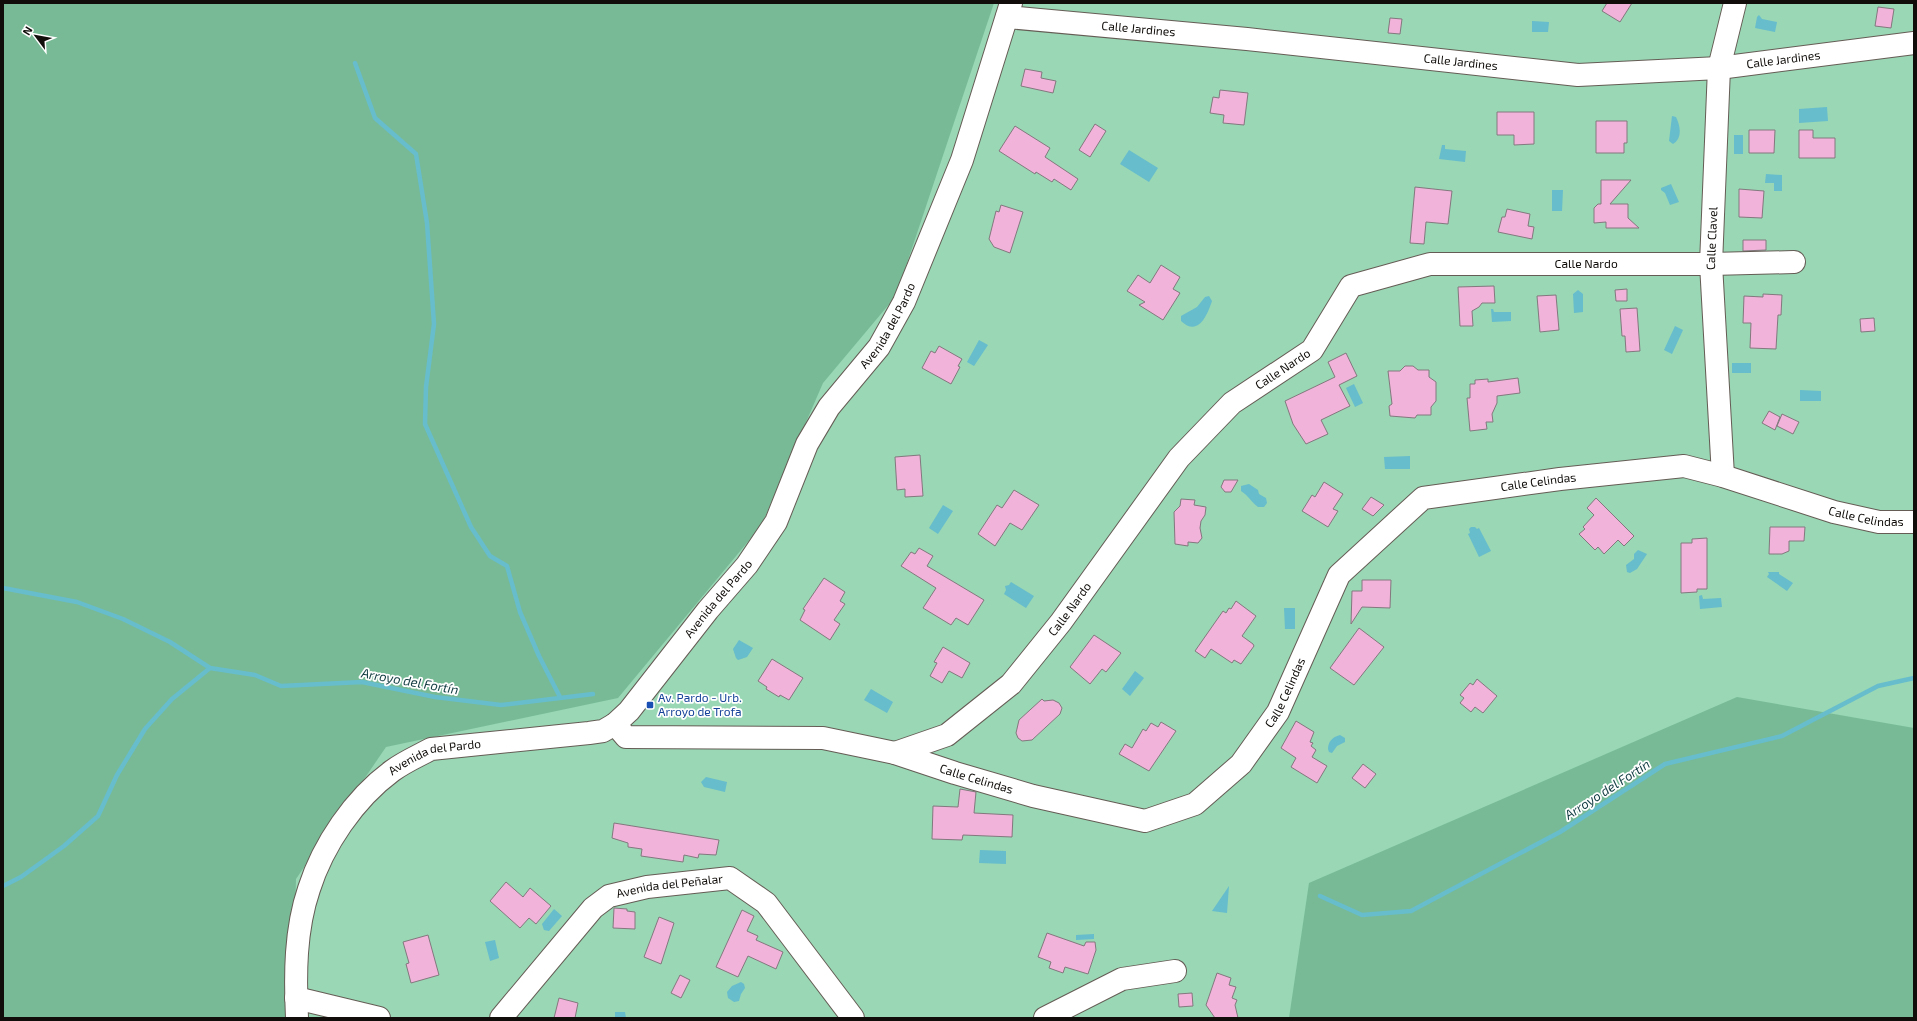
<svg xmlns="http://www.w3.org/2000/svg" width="1917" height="1021" viewBox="0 0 1917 1021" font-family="'Exo 2',sans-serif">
	<rect width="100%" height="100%" fill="#e8dfd6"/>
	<path fill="#99d7b5" d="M 3,3 L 1914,3 L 1914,1018 L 3,1018 Z"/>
	<path fill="#78ba96" d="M 3,3 L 994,3 L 896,296 L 823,383 L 761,526 L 618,698 L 386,747 L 296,879 L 292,1018 L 3,1018 Z
		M 1737,697 L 1914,728 L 1914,1018 L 1289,1018 L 1309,883 Z"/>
	<path fill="#67bdcc" d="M 1759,15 L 1762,19 L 1777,22 L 1775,32 L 1755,28 L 1757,17 Z
		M 1532,21 L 1549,22 L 1548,32 L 1532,32 Z
		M 1827,107 L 1828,121 L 1799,123 L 1799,109 Z
		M 1672,116 L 1676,117 C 1680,125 1683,138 1673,144 L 1669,141 Z
		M 1734,135 L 1743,135 L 1743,154 L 1734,154 Z
		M 1442,145 L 1445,145 L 1445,149 L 1466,151 L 1465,162 L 1439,159 Z
		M 1129,150 L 1158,168 L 1149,182 L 1120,164 Z
		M 1766,174 L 1782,175 L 1782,191 L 1774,191 L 1774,183 L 1765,183 Z
		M 1671,184 L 1679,202 L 1670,205 L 1665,193 L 1661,190 L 1661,188 Z
		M 1552,190 L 1563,190 L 1562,211 L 1552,211 Z
		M 1578,290 L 1583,294 L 1583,312 L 1574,313 L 1573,294 Z
		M 1209,296 L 1212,301 C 1207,316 1198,337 1181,321 L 1181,316 L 1197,307 L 1205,297 Z
		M 1491,309 L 1493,309 L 1494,312 L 1511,312 L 1511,321 L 1492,322 Z
		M 1675,326 L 1683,330 L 1672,354 L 1664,350 Z
		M 979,340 L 988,345 L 974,366 L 967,362 Z
		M 1732,363 L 1751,363 L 1751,373 L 1732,373 Z
		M 1354,384 L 1363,403 L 1355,407 L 1346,388 Z
		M 1800,390 L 1821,391 L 1821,401 L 1800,401 Z
		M 1410,456 L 1410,469 L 1385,469 L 1384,457 Z
		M 1249,484 L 1258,490 L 1259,494 L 1266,498 L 1267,503 L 1264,507 L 1258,507 C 1251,502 1249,496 1241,491 L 1241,486 Z
		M 943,505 L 953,511 L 938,534 L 929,528 Z
		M 1471,527 L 1475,527 L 1477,529 L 1479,528 L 1491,551 L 1479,557 L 1468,534 L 1470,533 L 1469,529 Z
		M 1638,550 L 1647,554 L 1637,569 L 1630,573 L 1627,572 L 1626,565 L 1634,559 L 1634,554 Z
		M 1768,572 L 1779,572 L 1779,574 L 1793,583 L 1787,591 L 1767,577 L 1769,574 Z
		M 1011,582 L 1034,596 L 1026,608 L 1004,594 L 1006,590 L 1005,586 L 1009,585 Z
		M 1702,595 L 1703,599 L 1721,598 L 1722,607 L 1700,609 L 1699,596 Z
		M 1284,608 L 1295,608 L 1295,629 L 1285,629 Z
		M 739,640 L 753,648 L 747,657 L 738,660 L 736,658 L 733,649 Z
		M 1135,671 L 1144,678 L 1130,696 L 1122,689 Z
		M 871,689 L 893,702 L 887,713 L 864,700 Z
		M 1340,735 L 1345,738 L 1345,742 L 1337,746 L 1332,753 L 1329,752 L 1328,749 C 1328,742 1332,737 1340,735 Z
		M 706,777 L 727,782 L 725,792 L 704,787 L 701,782 Z
		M 980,850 L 1006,851 L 1006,864 L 979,863 Z
		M 1229,886 L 1227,913 L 1212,911 Z
		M 554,909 L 562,916 L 549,931 L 544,930 L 542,924 Z
		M 1094,934 L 1094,939 L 1076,940 L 1076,935 Z
		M 495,940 L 499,958 L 490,961 L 485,942 Z
		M 741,982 L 744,984 L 745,988 L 741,994 L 739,1001 L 734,1002 L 728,998 L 727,992 L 732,986 Z
		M 615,1012 L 625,1012 L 626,1018 L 615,1018 Z"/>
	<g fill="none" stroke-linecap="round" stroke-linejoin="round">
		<path stroke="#67bdcc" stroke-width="4.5" d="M 355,63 L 375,118 L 416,154 L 427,223 L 434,324 L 426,387 L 425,424 L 471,527 L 490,556 L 507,566 L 520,612 L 539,656 L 560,697
			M 3,588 L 77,602 L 123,619 L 170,642 L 210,668 L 255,675 L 281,686 L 362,682 L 435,697 L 501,705 L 593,694
			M 3,886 L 21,877 L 64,846 L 98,816 L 117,775 L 145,729 L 172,699 L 210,668
			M 1320,896 L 1362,915 L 1411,911 L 1560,832 L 1665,764 L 1782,736 L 1878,686 L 1914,678"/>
	</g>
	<path fill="#f1b3d9" stroke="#83787e" d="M 1607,3 L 1632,3 L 1620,22 L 1602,11 Z
		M 1878,7 L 1894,9 L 1891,28 L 1875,26 Z
		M 1390,18 L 1402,19 L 1400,34 L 1388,33 Z
		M 1025,69 L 1042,72 L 1041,78 L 1056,81 L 1053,93 L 1021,86 Z
		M 1220,90 L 1248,93 L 1244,125 L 1223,123 L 1224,115 L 1210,113 L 1213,97 L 1219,98 Z
		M 1497,112 L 1534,112 L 1534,144 L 1514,145 L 1514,135 L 1497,135 Z
		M 1596,121 L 1627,121 L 1627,143 L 1624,143 L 1624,153 L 1596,153 Z
		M 1095,124 L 1106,131 L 1090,157 L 1079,150 Z
		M 1015,126 L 1050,148 L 1045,157 L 1078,179 L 1071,190 L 1054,179 L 1052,182 L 1036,172 L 1035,174 L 999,151 Z
		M 1749,130 L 1775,130 L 1774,153 L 1749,153 Z
		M 1799,130 L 1813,130 L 1813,138 L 1835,138 L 1835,158 L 1799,158 Z
		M 1601,180 L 1631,180 L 1610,204 L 1628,204 L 1628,218 L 1639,228 L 1606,228 L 1606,222 L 1594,223 L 1594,208 L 1598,204 L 1601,204 Z
		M 1415,187 L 1452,191 L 1448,224 L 1426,222 L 1424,244 L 1410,243 Z
		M 1739,189 L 1764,191 L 1762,218 L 1739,217 Z
		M 1001,205 L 1023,212 L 1010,253 L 994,247 L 989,239 L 996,211 L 999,212 Z
		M 1507,209 L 1530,214 L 1528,226 L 1534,227 L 1532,239 L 1498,232 L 1502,217 L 1505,217 Z
		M 1743,240 L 1766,240 L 1766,250 L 1743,251 Z
		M 1161,265 L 1180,277 L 1173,289 L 1180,293 L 1163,320 L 1139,305 L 1145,302 L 1127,291 L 1138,275 L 1150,283 Z
		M 1494,286 L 1495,303 L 1482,303 L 1479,307 L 1472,311 L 1473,326 L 1460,326 L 1458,287 Z
		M 1627,289 L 1627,301 L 1616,301 L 1615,290 Z
		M 1763,294 L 1782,295 L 1781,315 L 1778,315 L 1776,349 L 1750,348 L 1751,323 L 1743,323 L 1744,296 L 1763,297 Z
		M 1556,295 L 1559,330 L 1540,332 L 1537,296 Z
		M 1637,308 L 1640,351 L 1626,352 L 1625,336 L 1622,336 L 1620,309 Z
		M 1874,318 L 1875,331 L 1861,332 L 1860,319 Z
		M 939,346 L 962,359 L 958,366 L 960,367 L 951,384 L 922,368 L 931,351 L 935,353 Z
		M 1346,353 L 1357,376 L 1339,385 L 1350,406 L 1321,420 L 1328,434 L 1306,444 L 1293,424 L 1285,401 L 1335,377 L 1328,362 Z
		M 1405,366 L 1413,366 L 1418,370 L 1429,370 L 1429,377 L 1436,382 L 1436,401 L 1431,407 L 1431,415 L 1417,415 L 1415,418 L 1390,416 L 1389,406 L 1392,404 L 1388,371 L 1400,371 Z
		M 1518,378 L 1520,393 L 1497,396 L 1497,403 L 1492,414 L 1493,422 L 1486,422 L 1487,429 L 1470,431 L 1467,398 L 1470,398 L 1470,384 L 1475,384 L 1475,380 L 1488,379 L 1488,382 Z
		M 1769,411 L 1780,417 L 1775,430 L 1762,423 Z
		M 1782,414 L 1799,422 L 1793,434 L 1777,426 Z
		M 920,455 L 923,496 L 905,497 L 905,489 L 897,490 L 895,457 Z
		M 1224,480 L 1238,480 L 1231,492 L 1225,492 L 1221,487 Z
		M 1324,482 L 1343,494 L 1333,509 L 1338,511 L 1328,527 L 1302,511 L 1312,495 L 1315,497 Z
		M 1014,490 L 1039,505 L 1022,530 L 1010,523 L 995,546 L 978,534 L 997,505 L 1002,508 Z
		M 1371,497 L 1384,505 L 1373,516 L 1362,509 Z
		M 1596,498 L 1634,536 L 1624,546 L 1618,540 L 1604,554 L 1598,547 L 1595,550 L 1579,534 L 1585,529 L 1583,527 L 1594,515 L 1587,508 Z
		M 1181,499 L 1195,500 L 1194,505 L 1206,507 L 1205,515 L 1201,521 L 1200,528 L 1202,538 L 1198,543 L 1188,542 L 1188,546 L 1175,544 L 1174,512 L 1180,506 Z
		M 1770,527 L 1805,527 L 1804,541 L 1789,541 L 1789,551 L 1782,554 L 1769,554 Z
		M 1707,538 L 1707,589 L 1697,589 L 1697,592 L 1681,593 L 1681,543 L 1692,543 L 1692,539 Z
		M 919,548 L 933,556 L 927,566 L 984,600 L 968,625 L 956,618 L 951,625 L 923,608 L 936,588 L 901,566 L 911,552 L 915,554 Z
		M 824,578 L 845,592 L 840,601 L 845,604 L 834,620 L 840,624 L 830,640 L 800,620 L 805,610 L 803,609 Z
		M 1362,580 L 1391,580 L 1390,608 L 1362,607 L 1351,624 L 1352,591 L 1362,591 Z
		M 1236,601 L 1256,616 L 1242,636 L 1253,644 L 1254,646 L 1241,664 L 1234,660 L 1232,663 L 1211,649 L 1205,658 L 1195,651 L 1223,611 L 1226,613 L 1229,608 L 1231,609 Z
		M 1359,628 L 1384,647 L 1354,685 L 1330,668 Z
		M 1094,635 L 1121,653 L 1106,672 L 1102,669 L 1090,684 L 1070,667 Z
		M 943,647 L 970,663 L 962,678 L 949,671 L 942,683 L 930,676 L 937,663 L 934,662 Z
		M 772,659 L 803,678 L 789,700 L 780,695 L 779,697 L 766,689 L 767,687 L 758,681 Z
		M 1477,679 L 1497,696 L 1483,713 L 1475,707 L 1471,712 L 1460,703 L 1464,698 L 1460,695 L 1470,683 L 1473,685 Z
		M 1042,699 L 1044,701 L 1053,700 L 1059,703 L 1062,708 L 1060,714 L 1032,740 L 1022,741 L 1018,738 L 1016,733 L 1019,720 Z
		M 1296,721 L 1314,732 L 1310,742 L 1313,743 L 1311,746 L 1316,750 L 1312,757 L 1327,766 L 1317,783 L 1291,767 L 1296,758 L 1281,748 Z
		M 1161,722 L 1176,731 L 1149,771 L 1119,754 L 1125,744 L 1132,748 L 1143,729 L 1146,731 L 1151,723 L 1158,727 Z
		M 1363,764 L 1376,774 L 1365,788 L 1352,778 Z
		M 960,789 L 976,792 L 974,813 L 1013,815 L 1012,837 L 963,835 L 962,840 L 932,839 L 933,806 L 958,807 Z
		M 614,823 L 719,840 L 716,855 L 699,854 L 698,858 L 684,855 L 683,862 L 641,856 L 642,849 L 628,847 L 628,843 L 612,838 Z
		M 506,882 L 523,897 L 530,888 L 551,906 L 536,924 L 529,918 L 520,928 L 490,901 Z
		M 614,908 L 627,909 L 627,911 L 635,912 L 635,929 L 613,928 Z
		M 742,910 L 754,916 L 747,931 L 758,936 L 756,940 L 783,952 L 776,969 L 748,956 L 738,977 L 716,967 Z
		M 659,917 L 674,923 L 661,964 L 644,957 Z
		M 1047,933 L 1084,946 L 1086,942 L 1095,942 L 1096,950 L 1088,974 L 1065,967 L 1063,973 L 1049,968 L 1051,962 L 1038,957 Z
		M 428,935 L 439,975 L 411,983 L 406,964 L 409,963 L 403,942 Z
		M 1217,973 L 1231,978 L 1229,985 L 1236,987 L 1232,998 L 1237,1000 L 1235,1005 L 1238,1018 L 1215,1018 L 1206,1005 Z
		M 680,975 L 690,980 L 681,998 L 671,993 Z
		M 1192,993 L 1193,1006 L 1179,1007 L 1178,994 Z
		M 559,998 L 578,1003 L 575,1018 L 554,1018 Z"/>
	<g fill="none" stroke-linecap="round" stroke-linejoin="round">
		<defs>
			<g id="minor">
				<path id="s1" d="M 1007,17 L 1247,39 L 1578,75 L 1719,68 L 1914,43"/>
				<path id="s2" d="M 1723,476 L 1711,264 L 1719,68 L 1735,3"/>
				<path id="s3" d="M 615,724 L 626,737 L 823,738 L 895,753 L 955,773 L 1033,796 L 1145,821 L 1195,804 L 1241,764 L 1278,712 L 1339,575 L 1423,498 L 1560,479 L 1684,466 L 1723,476 L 1834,512 L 1879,522 L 1914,522"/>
				<path id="s4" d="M 895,753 L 947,735 L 1011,684 L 1061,622 L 1179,458 L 1232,403 L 1312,350 L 1351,286 L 1430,264 L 1711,264 L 1794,262"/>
				<path d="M 296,998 L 379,1018"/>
				<path id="s5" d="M 297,1018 C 295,975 295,930 309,889 C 323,845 354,799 392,771 C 404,762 418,756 431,749 L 589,733 L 603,731 L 615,724 L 629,711 L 708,610 L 747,565 L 776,522 L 807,444 L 829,407 L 879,347 L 904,302 L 962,160 L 1011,3"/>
				<path id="s6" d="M 501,1018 L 593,908 L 609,896 L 647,887 L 730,878 L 766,903 L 853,1018"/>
				<path d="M 1045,1018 L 1122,979 L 1175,971"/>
			</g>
		</defs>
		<use href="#minor" stroke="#655c55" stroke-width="24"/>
		<use href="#minor" stroke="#fff" stroke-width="22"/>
	</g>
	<rect fill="#1a4fb4" stroke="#fff" stroke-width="1.5" x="646" y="701" width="8" height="8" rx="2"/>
	<g text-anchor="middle" stroke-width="3.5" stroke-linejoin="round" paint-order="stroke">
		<g font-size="12" fill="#100d0a" stroke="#fff">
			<text dy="4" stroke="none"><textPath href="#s1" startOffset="132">Calle Jardines</textPath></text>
			<text dy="4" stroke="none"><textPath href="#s1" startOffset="780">Calle Jardines</textPath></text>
			<text dy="4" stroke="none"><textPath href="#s1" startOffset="456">Calle Jardines</textPath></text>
			<text dy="4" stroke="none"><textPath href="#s2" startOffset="238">Calle Clavel</textPath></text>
			<text dy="4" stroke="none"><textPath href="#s4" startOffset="904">Calle Nardo</textPath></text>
			<text dy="4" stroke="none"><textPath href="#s5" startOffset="995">Avenida del Pardo</textPath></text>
			<text dy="4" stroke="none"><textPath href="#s4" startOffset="556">Calle Nardo</textPath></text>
			<text dy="4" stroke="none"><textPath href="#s3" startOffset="1105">Calle Celindas</textPath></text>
			<text dy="4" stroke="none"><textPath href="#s3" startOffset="1441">Calle Celindas</textPath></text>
			<text dy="4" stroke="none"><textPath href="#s5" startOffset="671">Avenida del Pardo</textPath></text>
			<text dy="4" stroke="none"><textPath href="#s4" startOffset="232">Calle Nardo</textPath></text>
			<text dy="4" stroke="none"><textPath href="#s3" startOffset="745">Calle Celindas</textPath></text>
			<text dy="4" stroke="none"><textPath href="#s5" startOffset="323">Avenida del Pardo</textPath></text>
			<text dy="4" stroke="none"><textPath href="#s3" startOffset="373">Calle Celindas</textPath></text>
			<text dy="4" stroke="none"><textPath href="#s6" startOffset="225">Avenida del Peñalar</textPath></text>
		</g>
		<g font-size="12" fill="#164399" stroke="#fff" text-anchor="start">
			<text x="658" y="702">Av. Pardo - Urb.<tspan x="658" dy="14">Arroyo de Trofa</tspan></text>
		</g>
		<g font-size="13" font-style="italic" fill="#133d43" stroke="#fff">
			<text transform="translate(410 681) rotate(10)" y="5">Arroyo del Fortín</text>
			<text transform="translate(1607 789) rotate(-33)" y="5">Arroyo del Fortín</text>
		</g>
	</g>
	<rect width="1917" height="1021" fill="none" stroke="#100d0a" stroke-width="8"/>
	<g transform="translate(36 36) rotate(302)" stroke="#ffffff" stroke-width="3" paint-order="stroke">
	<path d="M0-3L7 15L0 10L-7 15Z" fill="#100d0a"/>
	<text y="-6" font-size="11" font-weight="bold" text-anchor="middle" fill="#100d0a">N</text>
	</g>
</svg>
